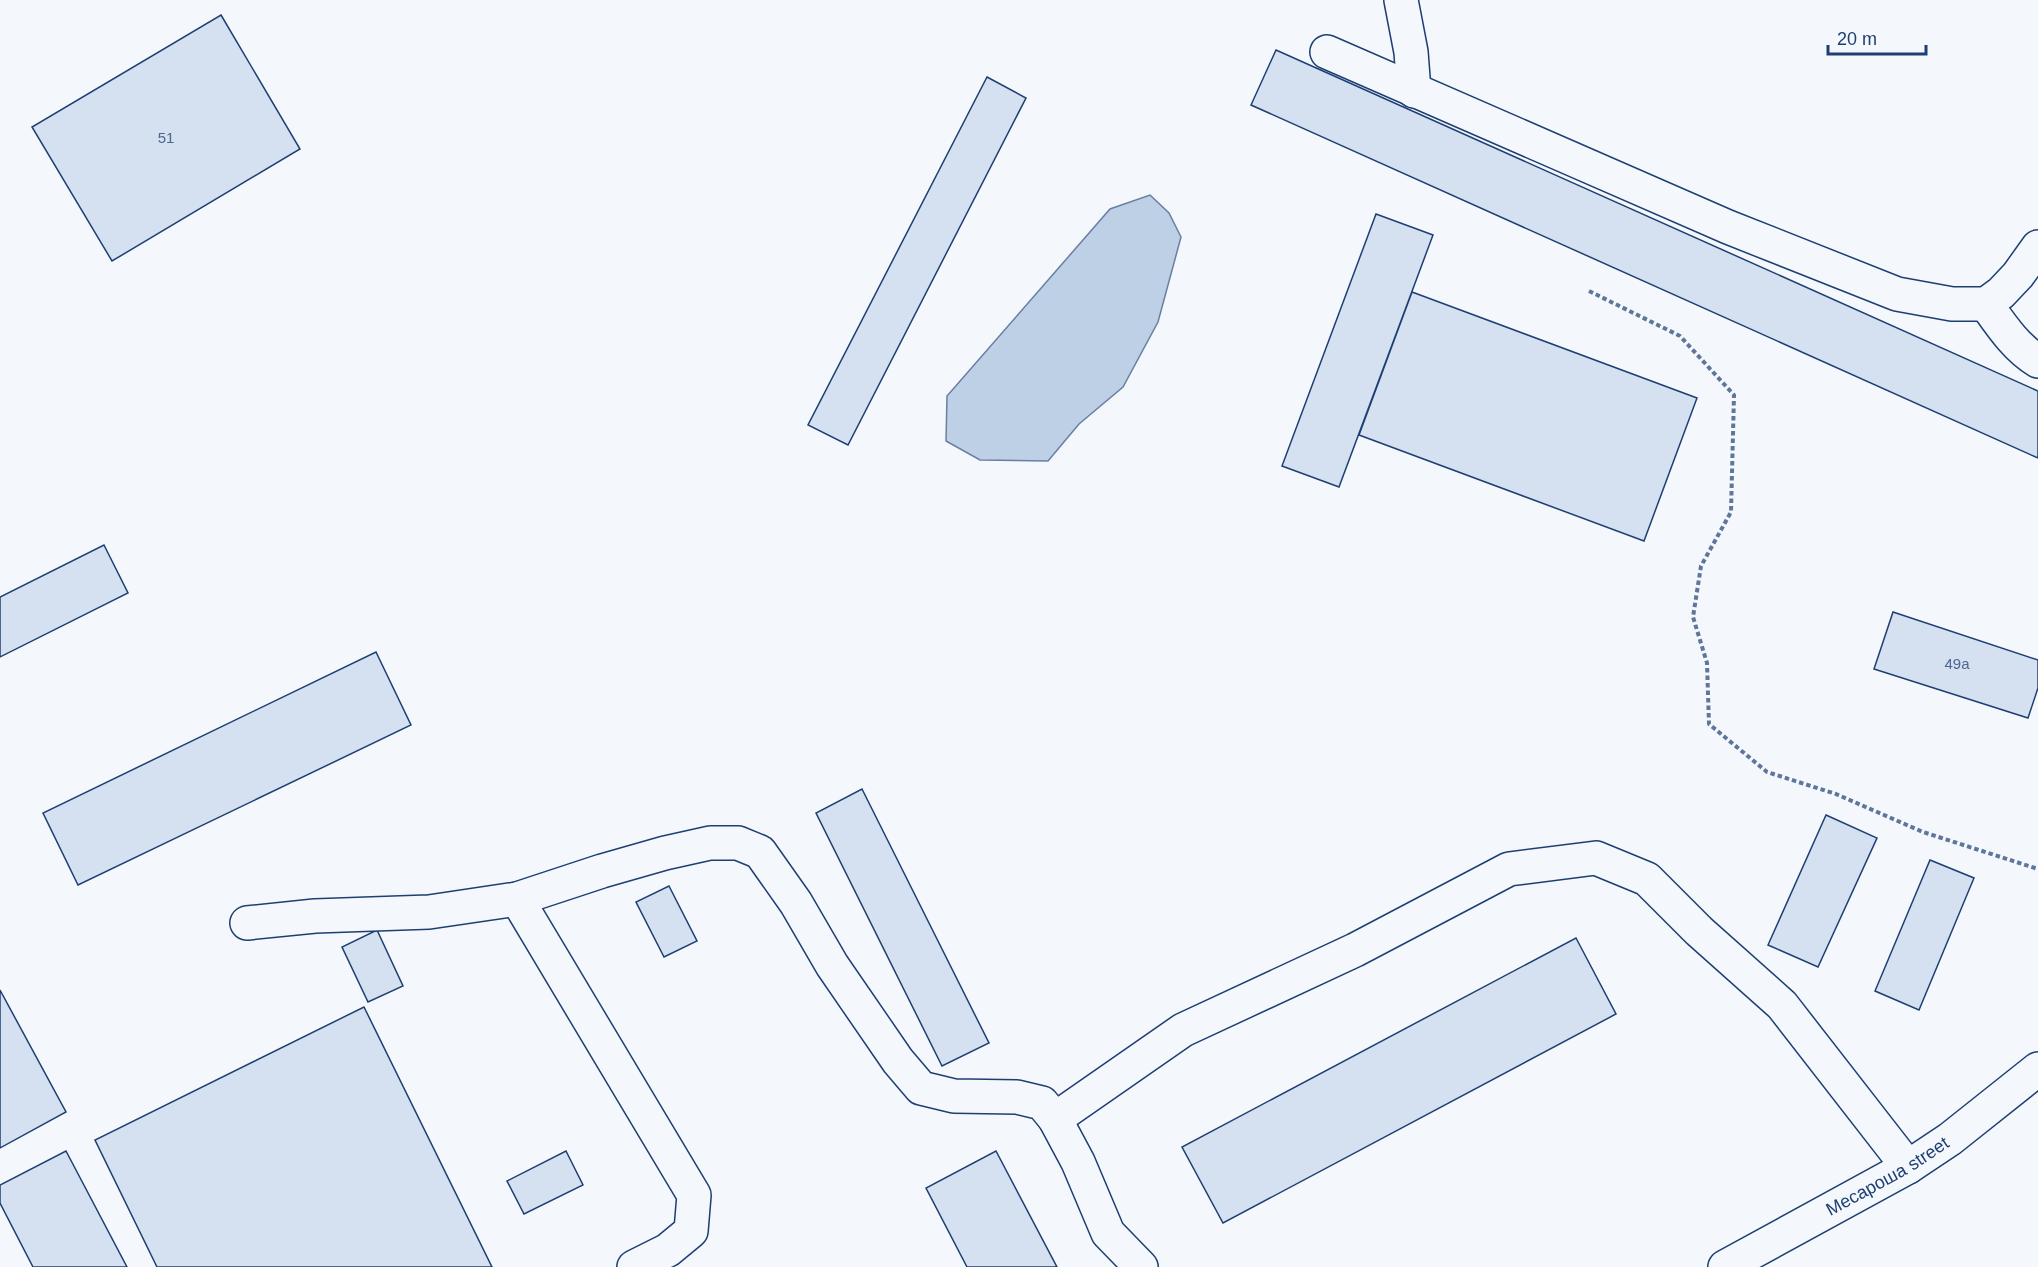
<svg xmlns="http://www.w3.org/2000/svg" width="2038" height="1267" viewBox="0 0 2038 1267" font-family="Helvetica,sans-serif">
	<rect width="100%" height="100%" fill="#f4f7fb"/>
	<path fill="#bed0e5" stroke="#687fa3" stroke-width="1.5" d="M 1150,195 L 1169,213 L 1181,237 L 1158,322 L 1123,387 L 1079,424 L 1048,461 L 980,460 L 946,441 L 947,396 L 1110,209 Z"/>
	<path fill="#d5e0f0" stroke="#1d3f73" stroke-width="1.5" d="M 221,15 L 300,149 L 112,261 L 32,127 Z
		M 1276,50 L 2038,391 L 2038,458 L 1251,105 Z
		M 987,77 L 1026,98 L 848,445 L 808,425 Z
		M 1376,214 L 1433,235 L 1339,487 L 1282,466 Z
		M 1412,292 L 1697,398 L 1644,541 L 1359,435 Z
		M 104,545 L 128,593 L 0,657 L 0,597 Z
		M 1893,612 L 2038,660 L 2038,688 L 2028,718 L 1874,669 Z
		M 376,652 L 411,725 L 78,885 L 43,813 Z
		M 862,789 L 989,1043 L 942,1066 L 816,813 Z
		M 1826,815 L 1877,838 L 1818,967 L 1768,945 Z
		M 1930,860 L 1974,878 L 1919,1010 L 1875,991 Z
		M 669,886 L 697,941 L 664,957 L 636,902 Z
		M 377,930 L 403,986 L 368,1002 L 342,947 Z
		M 1576,938 L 1616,1014 L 1223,1223 L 1182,1147 Z
		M 0,990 L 66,1112 L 0,1148 Z
		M 364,1007 L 492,1267 L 157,1267 L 95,1140 Z
		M 66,1151 L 127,1267 L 33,1267 L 0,1203 L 0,1185 Z
		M 566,1151 L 583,1185 L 524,1214 L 507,1181 Z
		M 996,1151 L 1057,1267 L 967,1267 L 926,1188 Z"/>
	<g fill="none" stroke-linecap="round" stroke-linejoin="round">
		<defs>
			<g id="minor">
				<path d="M 1401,0 L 1411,52 L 1414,91"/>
				<path d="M 1327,52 L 1728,227 L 1897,294 L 1952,304 L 1986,304 L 2001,293 L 2018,275 L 2038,247"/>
				<path d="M 1986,304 C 2001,325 2016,348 2038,361"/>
				<path d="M 517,899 L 694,1195 L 691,1231 L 668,1250 L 634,1267"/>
				<path d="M 247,923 L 315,916 L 429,912 L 517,899 L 602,871 L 665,853 L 710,843 L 738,843 L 760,852 L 796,903 L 832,965 L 898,1061 L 921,1088 L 954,1096 L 1017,1097 L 1042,1103 L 1055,1119 L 1078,1162 L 1108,1233 L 1141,1267"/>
				<path d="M 1055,1119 L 1183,1030 L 1355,950 L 1509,869 L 1596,858 L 1647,879 L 1699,931 L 1782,1005 L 1908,1167"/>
				<path id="s1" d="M 1725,1267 L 1908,1167 L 1950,1139 L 2038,1069"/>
			</g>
		</defs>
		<use href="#minor" stroke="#1d3f73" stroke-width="36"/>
		<path stroke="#5e769c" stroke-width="4" stroke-dasharray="4.5 3" stroke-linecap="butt" d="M 1589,291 L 1680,336 L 1734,395 L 1731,512 L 1701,566 L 1693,617 L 1707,663 L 1709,724 L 1767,772 L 1836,794 L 1923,832 L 2038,869"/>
		<use href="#minor" stroke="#f4f7fb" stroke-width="33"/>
	</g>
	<g text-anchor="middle" stroke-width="4.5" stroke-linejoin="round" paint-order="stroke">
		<g font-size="15" fill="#4b6792">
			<text x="166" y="143">51</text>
			<text x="1957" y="669">49а</text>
		</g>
		<g font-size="18" fill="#1d3f73" stroke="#f4f7fb">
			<text dy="6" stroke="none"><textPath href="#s1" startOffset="186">Месароша street</textPath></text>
		</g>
	</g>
	<path d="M1828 45v9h98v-9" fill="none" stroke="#1d3f73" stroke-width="3"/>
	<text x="1837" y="45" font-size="18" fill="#1d3f73" stroke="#f4f7fb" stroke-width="4.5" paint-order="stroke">20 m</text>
</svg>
